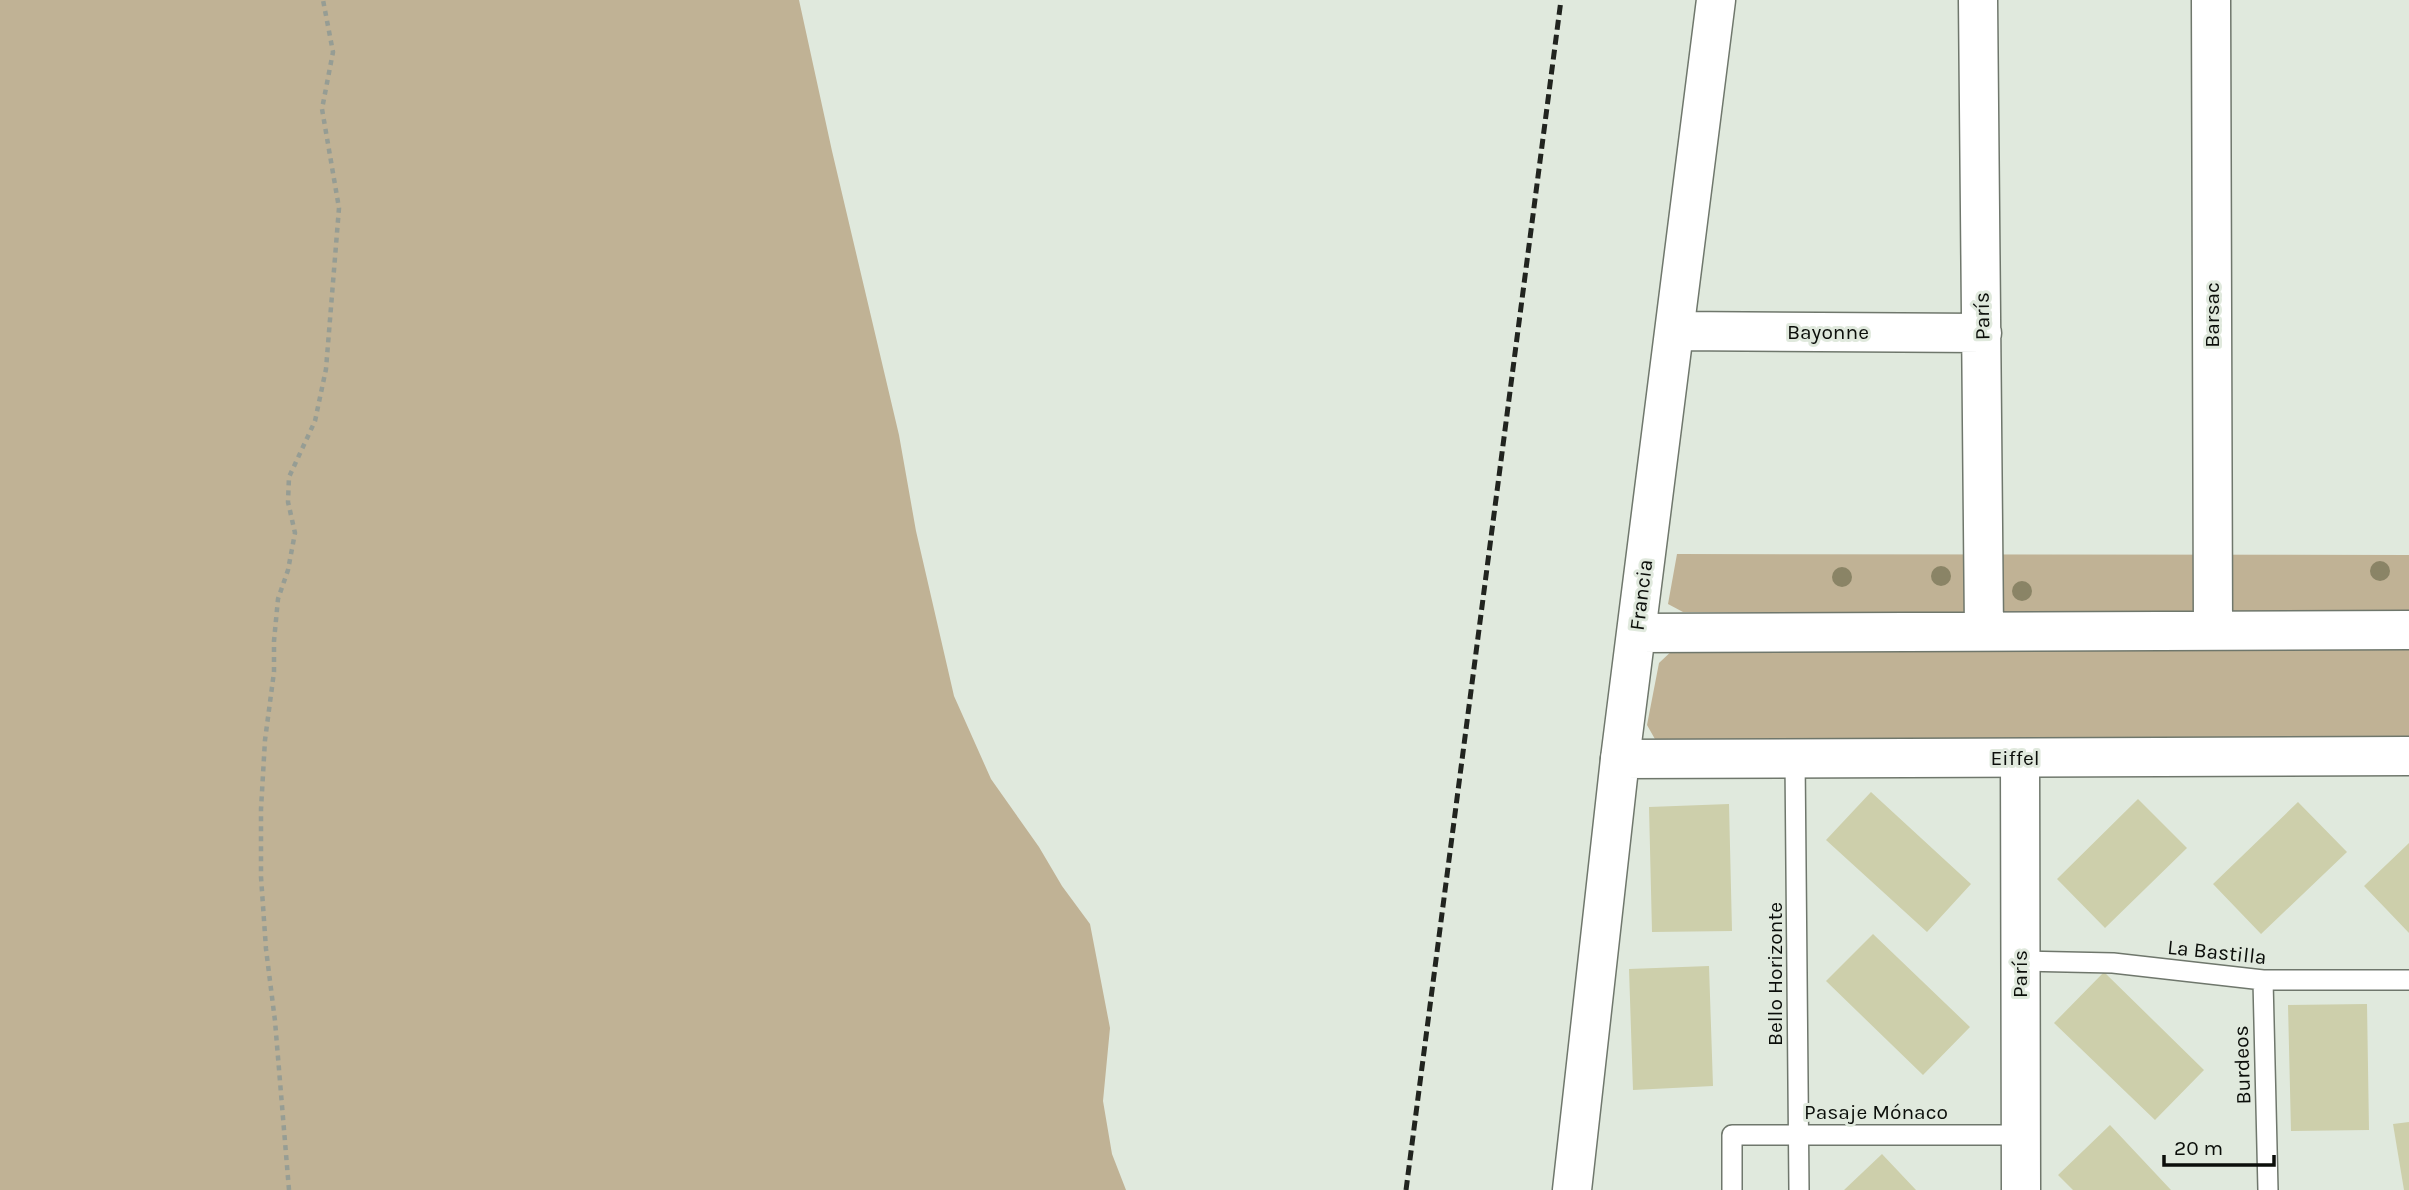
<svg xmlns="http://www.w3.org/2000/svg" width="2409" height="1190" viewBox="0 0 2409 1190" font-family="Karla,sans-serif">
	<rect width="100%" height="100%" fill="#e0e9dd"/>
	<path fill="#c0b295" d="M 0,0 L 799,0 L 832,151 L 899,435 L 916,531 L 954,696 L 991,779 L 1039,847 L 1062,886 L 1090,924 L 1110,1028 L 1103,1101 L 1112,1154 L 1126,1190 L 0,1190 Z
		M 1677,554 L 2409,555 L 2409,615 L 1683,612 L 1668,604 Z
		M 2409,646 L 2409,744 L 1660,748 L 1647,725 L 1659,663 L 1676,647 Z"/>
	<path fill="#cdcfab" d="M 1871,792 L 1971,884 L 1927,932 L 1826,840 Z
		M 2138,799 L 2187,848 L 2105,928 L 2057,879 Z
		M 2298,802 L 2347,852 L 2261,934 L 2213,884 Z
		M 1729,804 L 1732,931 L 1652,932 L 1649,807 Z
		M 2409,843 L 2409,933 L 2364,886 Z
		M 1873,934 L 1970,1027 L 1923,1075 L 1826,981 Z
		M 1709,966 L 1713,1086 L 1633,1090 L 1629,969 Z
		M 2104,972 L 2204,1070 L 2155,1120 L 2054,1023 Z
		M 2367,1004 L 2369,1130 L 2291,1131 L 2288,1005 Z
		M 2409,1122 L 2409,1190 L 2404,1190 L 2393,1124 Z
		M 2110,1125 L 2171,1190 L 2073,1190 L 2058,1175 Z
		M 1882,1154 L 1916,1190 L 1844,1190 Z"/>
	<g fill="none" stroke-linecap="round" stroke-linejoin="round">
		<defs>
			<path id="service" d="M 1795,758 L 1799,1190
				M 2020,961 L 2113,963 L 2263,980 L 2409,980
				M 2263,980 L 2268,1190
				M 1732,1190 L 1732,1135 L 2021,1135"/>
			<path id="minor" d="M 1978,0 L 1984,631
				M 2211,0 L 2213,630
				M 1675,331 L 1982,333
				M 1637,633 L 2409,630
				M 2020,758 L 2021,1190
				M 1620,759 L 1716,0"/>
			<path id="tertiary" d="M 1572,1190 L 1620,759 L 2409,756"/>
		</defs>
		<use href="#service" stroke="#6f776c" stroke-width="22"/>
		<use href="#minor" stroke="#6f776c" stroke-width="41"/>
		<use href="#tertiary" stroke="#6f776c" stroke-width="41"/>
		<path stroke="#969d94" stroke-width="4.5" stroke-dasharray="5 5" stroke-linecap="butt" d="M 289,1190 L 275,1021 L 266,949 L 261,877 L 261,809 L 265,740 L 274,672 L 274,641 L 278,599 L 288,570 L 295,533 L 288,502 L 289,477 L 315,421 L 326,369 L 339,208 L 322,109 L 333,52 L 323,0"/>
		<use href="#service" stroke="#fff" stroke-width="19"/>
		<use href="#minor" stroke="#fff" stroke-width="38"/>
		<use href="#tertiary" stroke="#fff" stroke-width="38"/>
		<path stroke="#21241f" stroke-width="5" stroke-dasharray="10 5" stroke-linecap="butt" d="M 1406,1190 L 1561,0"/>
	</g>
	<g fill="#8a8466">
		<circle cx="2380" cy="571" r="10"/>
		<circle cx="1941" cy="576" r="10"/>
		<circle cx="1842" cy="577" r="10"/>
		<circle cx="2022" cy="591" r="10"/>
	</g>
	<g text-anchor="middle" stroke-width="6" stroke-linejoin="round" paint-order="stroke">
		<g font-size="21" fill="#0b0e0a" stroke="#e0e9dd">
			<text transform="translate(2212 315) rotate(-90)" y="7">Barsac</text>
			<text transform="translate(1982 316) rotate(-91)" y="7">París</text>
			<text x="1828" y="339">Bayonne</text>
			<text transform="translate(1641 595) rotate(-83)" y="7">Francia</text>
			<text x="2015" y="765">Eiffel</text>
			<text transform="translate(2217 952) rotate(6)" y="7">La Bastilla</text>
			<text transform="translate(1775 974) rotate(-90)" y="7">Bello Horizonte</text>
			<text transform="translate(2020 974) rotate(-90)" y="7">París</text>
			<text transform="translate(2242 1065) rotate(-92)" y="7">Burdeos</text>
			<text x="1876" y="1119">Pasaje Mónaco</text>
		</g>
	</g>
	<path d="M2164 1155v10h110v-10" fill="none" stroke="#0b0e0a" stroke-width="3.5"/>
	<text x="2174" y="1155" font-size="21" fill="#0b0e0a" stroke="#e0e9dd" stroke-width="5" paint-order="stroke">20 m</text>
</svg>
